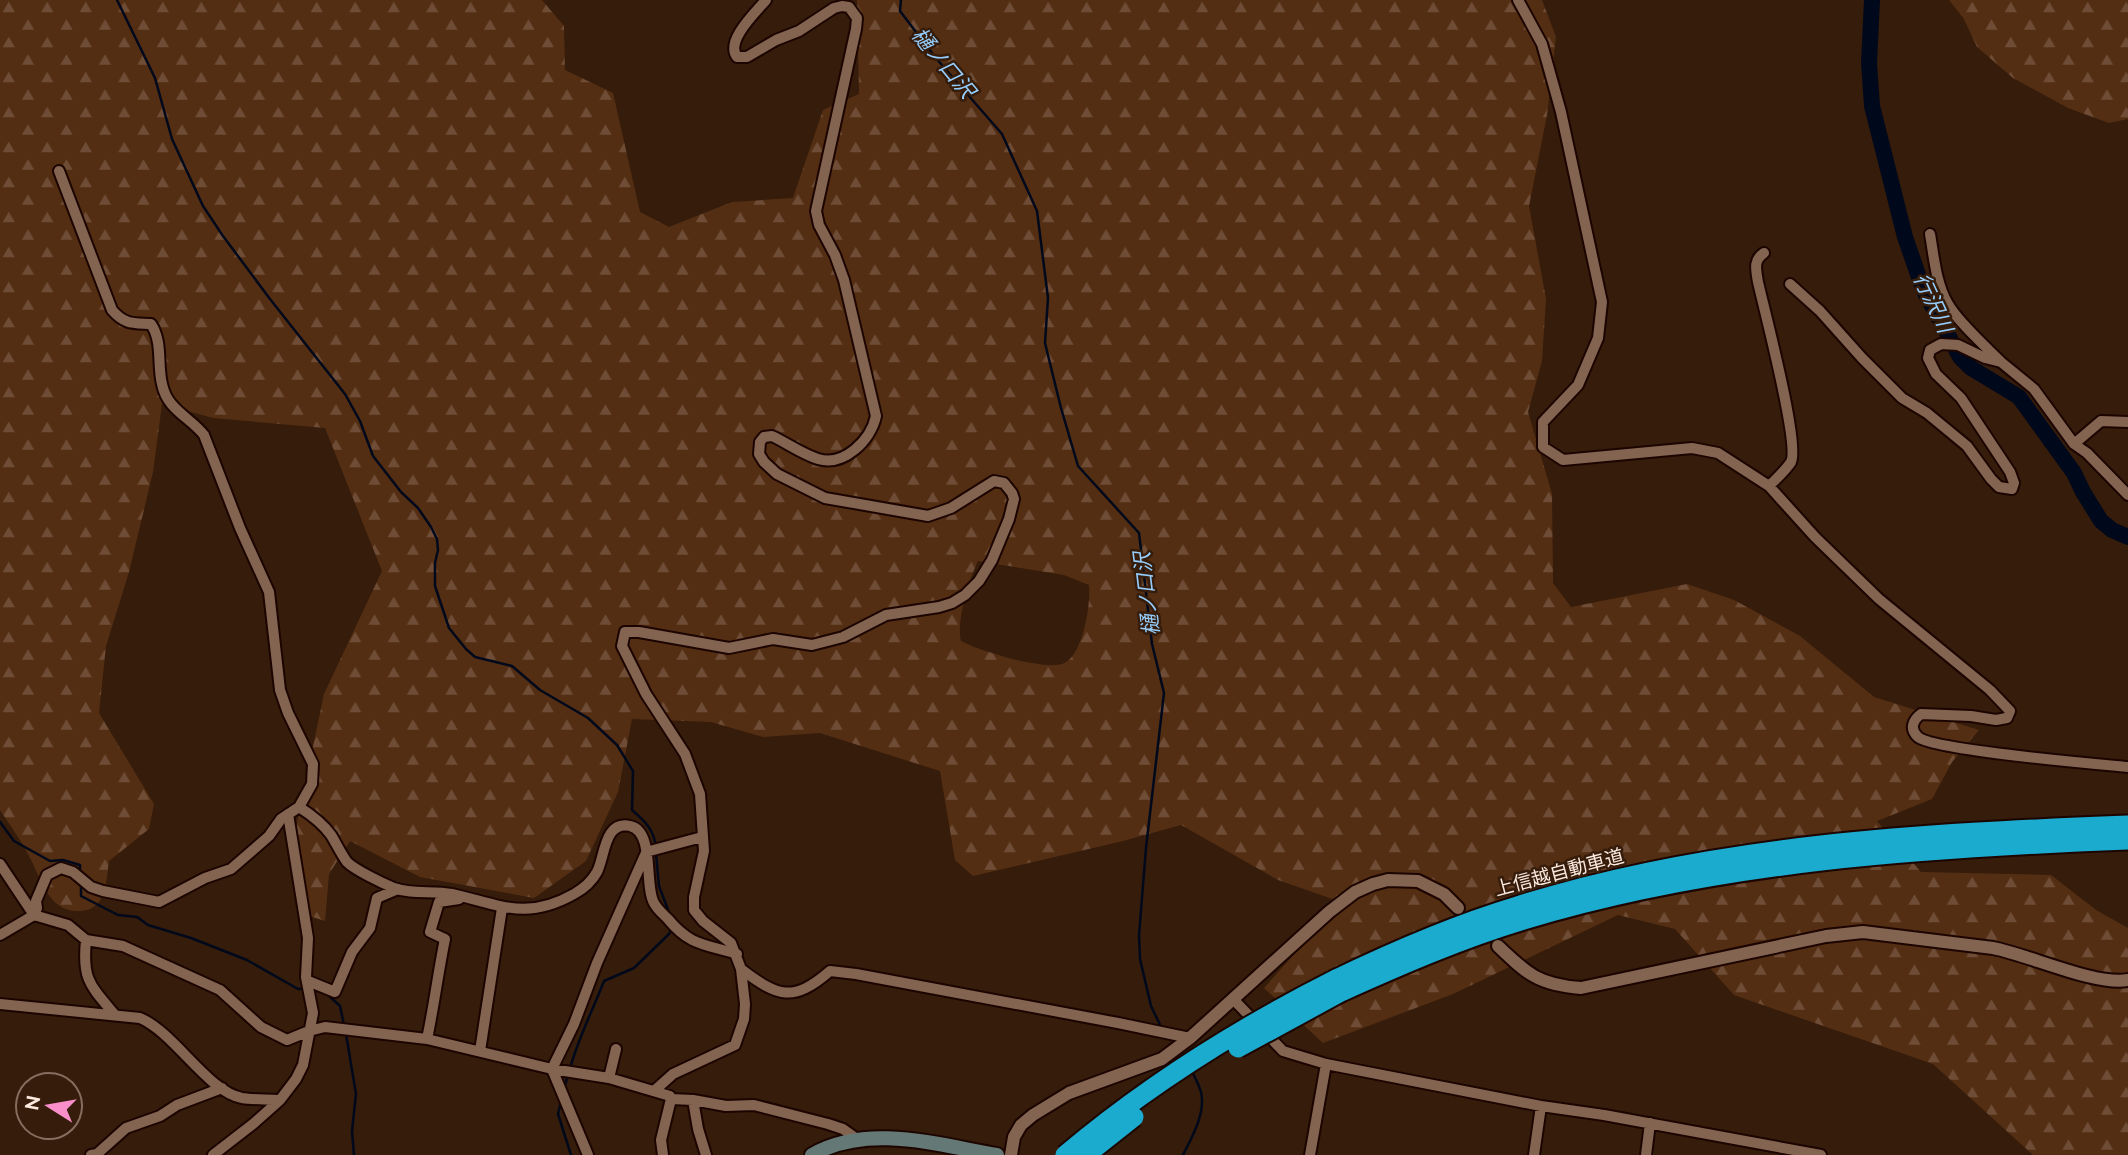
<svg xmlns="http://www.w3.org/2000/svg" width="2128" height="1155" viewBox="0 0 2128 1155" font-family="Raleway,'Noto Sans JP',sans-serif">
	<defs>
		<pattern id="forest-firs" width="22" height="20" patternUnits="userSpaceOnUse" patternTransform="scale(1.75)"><rect width="22" height="20" fill="#542e13"/><path d="M5 1l3.5 6h-7zM16 11l3.5 6h-7z" fill="#6e4c35"/></pattern>
	</defs>
	<rect width="100%" height="100%" fill="#361c0a"/>
	<path fill="url(#forest-firs)" fill-rule="evenodd" d="M 0,0 L 542,0 L 564,26 L 565,70 L 613,93 L 640,212 L 669,227 L 732,202 L 793,198 L 823,110 L 859,94 L 857,0 L 1542,0 L 1556,37 L 1547,115 L 1529,206 L 1546,299 L 1542,361 L 1528,412 L 1552,494 L 1553,583 L 1571,607 L 1687,584 L 1734,600 L 1800,636 L 1874,697 L 1979,730 L 1952,762 L 1932,799 L 1877,821 L 1921,872 L 2051,875 L 2096,910 L 2128,928 L 2128,1155 L 2033,1155 L 1933,1064 L 1734,995 L 1675,929 L 1618,915 L 1453,994 L 1323,1043 L 1264,988 L 1341,902 L 1278,880 L 1181,825 L 1123,841 L 973,876 L 955,860 L 940,771 L 820,733 L 763,737 L 711,722 L 632,719 L 618,792 L 586,861 L 534,898 L 420,877 L 350,841 L 329,874 L 325,921 L 297,912 L 291,851 L 324,694 L 382,571 L 325,428 L 213,418 L 162,404 L 153,472 L 129,572 L 106,646 L 99,713 L 154,804 L 149,829 L 109,861 C 106,881 107,910 80,911 C 48,913 41,877 29,856 C 21,840 10,825 0,810 ZM 978,561 L 1064,575 L 1089,585 C 1091,604 1083,658 1062,664 C 1041,670 980,651 961,641 C 956,621 969,580 978,561 Z
		M 1949,0 L 2128,0 L 2128,119 L 2109,123 L 2068,108 L 2013,78 L 1977,47 L 1964,19 Z"/>
	<g fill="none" stroke-linecap="round" stroke-linejoin="round">
		<path stroke="#00091b" stroke-width="2.5" d="M 117,0 L 155,78 L 172,139 L 203,206 L 223,236 L 270,299 L 345,394 L 360,421 L 373,456 L 401,492 L 418,508 L 431,527 L 437,539 L 438,550 L 435,563 L 435,586 L 449,628 L 466,649 L 475,657 L 512,666 L 540,690 L 588,718 L 617,745 L 633,771 L 632,810 C 645,821 654,830 656,847
			M 901,0 L 900,11 L 935,57 L 1002,134 L 1037,211 L 1048,298 L 1045,343 L 1061,408 L 1078,466 L 1139,533 L 1152,644 L 1164,693 L 1146,848 L 1139,935 L 1140,959 L 1151,1006 L 1162,1029
			M 0,822 L 14,841 L 50,861 L 63,860 L 80,865 L 80,872
			M 656,854 L 659,886 L 670,915
			M 81,882 L 81,896 L 118,915 L 137,917 L 148,925 L 191,938 L 247,960 L 298,989 L 304,989
			M 327,994 L 340,1006 L 344,1025
			M 346,1034 L 356,1094 L 352,1131 L 354,1155
			M 570,1069 C 578,1038 593,1010 604,981 L 634,968 L 669,934 L 672,928
			M 564,1089 L 568,1075
			M 561,1102 L 558,1114 L 571,1155
			M 1183,1155 C 1192,1137 1206,1113 1201,1092 C 1199,1085 1195,1078 1192,1071"/>
		<path stroke="#00091b" stroke-width="16" d="M 1872,0 L 1869,63 L 1872,106 L 1905,237 L 1923,289 L 1960,357 L 1971,368 L 2019,397 L 2074,473 L 2083,492 L 2101,521 L 2112,530 L 2128,537"/>
		<defs>
			<path id="minor" d="M 1518,0 L 1542,44 L 1561,112 L 1602,302 L 1598,338 L 1578,385 L 1543,422 L 1543,447 L 1563,460 L 1692,448 L 1718,453 L 1769,486 L 1815,537 L 1879,599 L 1990,690 L 2010,711 L 2007,718 L 1996,720 L 1971,716 L 1921,714 C 1913,720 1909,729 1918,737 C 1933,750 2097,764 2128,767
				M 1930,234 C 1934,257 1936,284 1948,304 C 1958,322 1986,347 2001,362
				M 1764,253 C 1753,260 1756,270 1758,282 C 1764,309 1800,444 1791,462 C 1786,470 1776,479 1769,486
				M 1790,284 L 1820,311 L 1862,358 L 1902,398 L 1927,413 L 1967,446 L 1991,479 L 1999,487 L 2012,489 L 2014,483 L 2010,472 L 1961,398 L 1936,374 L 1928,358 L 1930,350 L 1941,344 L 1958,345 L 1985,358 L 2001,362 L 2034,389 L 2074,444 L 2087,453 L 2128,495
				M 2074,444 L 2101,421 L 2128,422
				M 299,807 C 310,814 323,824 331,835 C 336,843 341,854 347,862 C 355,870 382,883 394,888 C 412,895 433,890 452,894 C 501,905 526,921 574,894 C 583,889 592,881 597,872 C 605,857 604,820 630,826 C 655,831 644,886 654,903 C 657,909 663,914 668,919 C 690,946 705,944 737,954
				M 646,852 L 702,837
				M 0,864 L 34,915
				M 34,915 L 37,908 L 36,901 L 47,875 L 61,868 L 73,872 L 91,887 L 103,891 L 159,902 L 205,878 L 231,869 L 269,836 L 281,819 L 299,807 L 312,784 L 313,764 L 288,713 L 280,690 L 269,592 L 240,528 L 204,435 C 190,417 167,410 162,384 C 157,364 163,342 151,324 C 133,323 125,325 112,310 L 59,171
				M 0,935 L 34,915 L 68,925 L 86,940 L 123,946 L 220,990 L 261,1027 L 287,1040 L 309,1031 L 325,1027 L 427,1039 L 552,1069 L 609,1078 L 670,1096 L 671,1099 L 693,1100 L 726,1106 L 754,1105 L 828,1124 L 843,1129 L 857,1139
				M 86,940 C 82,980 90,985 115,1015
				M 741,969 C 778,997 793,1003 830,971 L 856,974 L 1118,1023 L 1190,1038
				M 308,981 L 335,992 L 352,952 L 370,928 L 377,898 L 398,889
				M 1233,999 L 1283,1051 L 1326,1064 L 1541,1106 L 1604,1115 L 1821,1155
				M 0,1004 L 140,1018 C 175,1033 207,1091 242,1098 C 254,1100 267,1099 280,1100
				M 427,1039 C 434,1006 438,973 445,939 L 430,932 L 439,902 L 459,899
				M 480,1051 L 502,908
				M 609,1078 L 616,1049
				M 654,1091 L 673,1074 L 735,1045 L 744,1019 L 745,1004 L 741,969 L 731,943 L 703,921 L 694,910 L 694,897 L 704,851 L 700,794 L 685,754 L 646,694 L 622,646 L 625,632 L 639,632 L 729,648 L 773,639 L 812,645 L 843,637 L 886,615 L 939,607 L 952,603 L 965,595 L 979,581 L 992,560 L 1009,519 L 1014,499 L 1012,493 L 1004,483 L 994,481 L 951,508 L 928,516 L 825,498 L 777,474 L 764,462 L 759,454 L 760,442 L 764,437 L 772,436 C 787,443 802,454 818,459 C 844,467 871,440 876,416 L 844,280 L 835,255 L 819,225 L 816,211 L 856,29 L 857,18 L 849,7 L 842,6 L 834,8 L 799,31 L 776,40 L 747,57 L 737,57 C 725,41 755,13 766,0
				M 693,1100 L 698,1129 L 706,1155
				M 91,1155 L 97,1154 L 126,1128 L 160,1116 L 177,1105 L 222,1088
				M 213,1155 L 253,1124 L 280,1100 L 296,1079 L 303,1065 L 313,1013 L 306,977 L 308,938 L 288,814
				M 588,1155 L 552,1069 L 574,1024 L 597,963 L 645,855
				M 663,1155 L 661,1140 L 671,1099
				M 1310,1155 L 1326,1064
				M 1534,1155 L 1541,1106
				M 1646,1155 L 1650,1123"/>
			<path id="tertiary" d="M 1498,946 C 1527,974 1539,985 1581,988 L 1826,936 L 1863,932 L 1993,948 C 2029,955 2096,986 2128,980
				M 1011,1155 L 1014,1137 L 1021,1125 L 1033,1115 L 1069,1093 L 1162,1059 L 1190,1038 L 1329,912 L 1355,892 L 1373,884 L 1388,880 L 1418,881 L 1444,894 L 1458,908"/>
			<path id="secondary" d="M 812,1155 C 868,1123 938,1145 997,1155"/>
			<path id="motorway" d="M 1336,979 C 1394,951 1454,925 1517,906 C 1713,844 1923,833 2128,825
				M 1341,992 C 1401,965 1461,939 1524,920 C 1719,861 1926,848 2128,840"/>
		</defs>
		<use href="#minor" stroke="#1c0500" stroke-width="14"/>
		<use href="#tertiary" stroke="#1c0500" stroke-width="16"/>
		<use href="#secondary" stroke="#1c0500" stroke-width="18"/>
		<use href="#motorway" stroke="#1c0500" stroke-width="23"/>
		<use href="#minor" stroke="#836451" stroke-width="10"/>
		<use href="#tertiary" stroke="#836451" stroke-width="12"/>
		<use href="#secondary" stroke="#647976" stroke-width="14"/>
		<use href="#motorway" stroke="#1aabce" stroke-width="19"/>
		<defs>
			<path id="motorway-bridge" d="M 1238,1048 L 1341,992
				M 1065,1155 C 1148,1085 1239,1028 1336,979
				M 1086,1155 L 1134,1117"/>
		</defs>
		<use href="#motorway-bridge" stroke="#1c0500" stroke-width="23" stroke-linecap="butt"/>
		<use href="#motorway-bridge" stroke="#1aabce" stroke-width="19"/>
	</g>
	<g text-anchor="middle" stroke-width="5" stroke-linejoin="round" paint-order="stroke">
		<g font-size="19" fill="#fbe9de" stroke="#361c0a">
			<text transform="translate(1559 872) rotate(-15)" y="7">上信越自動車道</text>
		</g>
		<g font-size="21" font-style="italic" fill="#95cefe" stroke="#361c0a">
			<text transform="translate(943 63) rotate(50)" y="7">樋ノ口沢</text>
			<text transform="translate(1933 303) rotate(65)" y="7">行沢川</text>
			<text transform="translate(1147 594) rotate(-97)" y="7">樋ノ口沢</text>
		</g>
	</g>
	<g transform="translate(49 1106) rotate(281)"><circle r="33" fill="#361c0a" stroke="#856e5f" stroke-width="2"/>
	<path d="M0-5L12 26L0 18L-12 26Z" fill="#f98fca"/>
	<text y="-10" font-size="19" font-weight="bold" text-anchor="middle" fill="#fbe9de">N</text>
	</g>
</svg>
